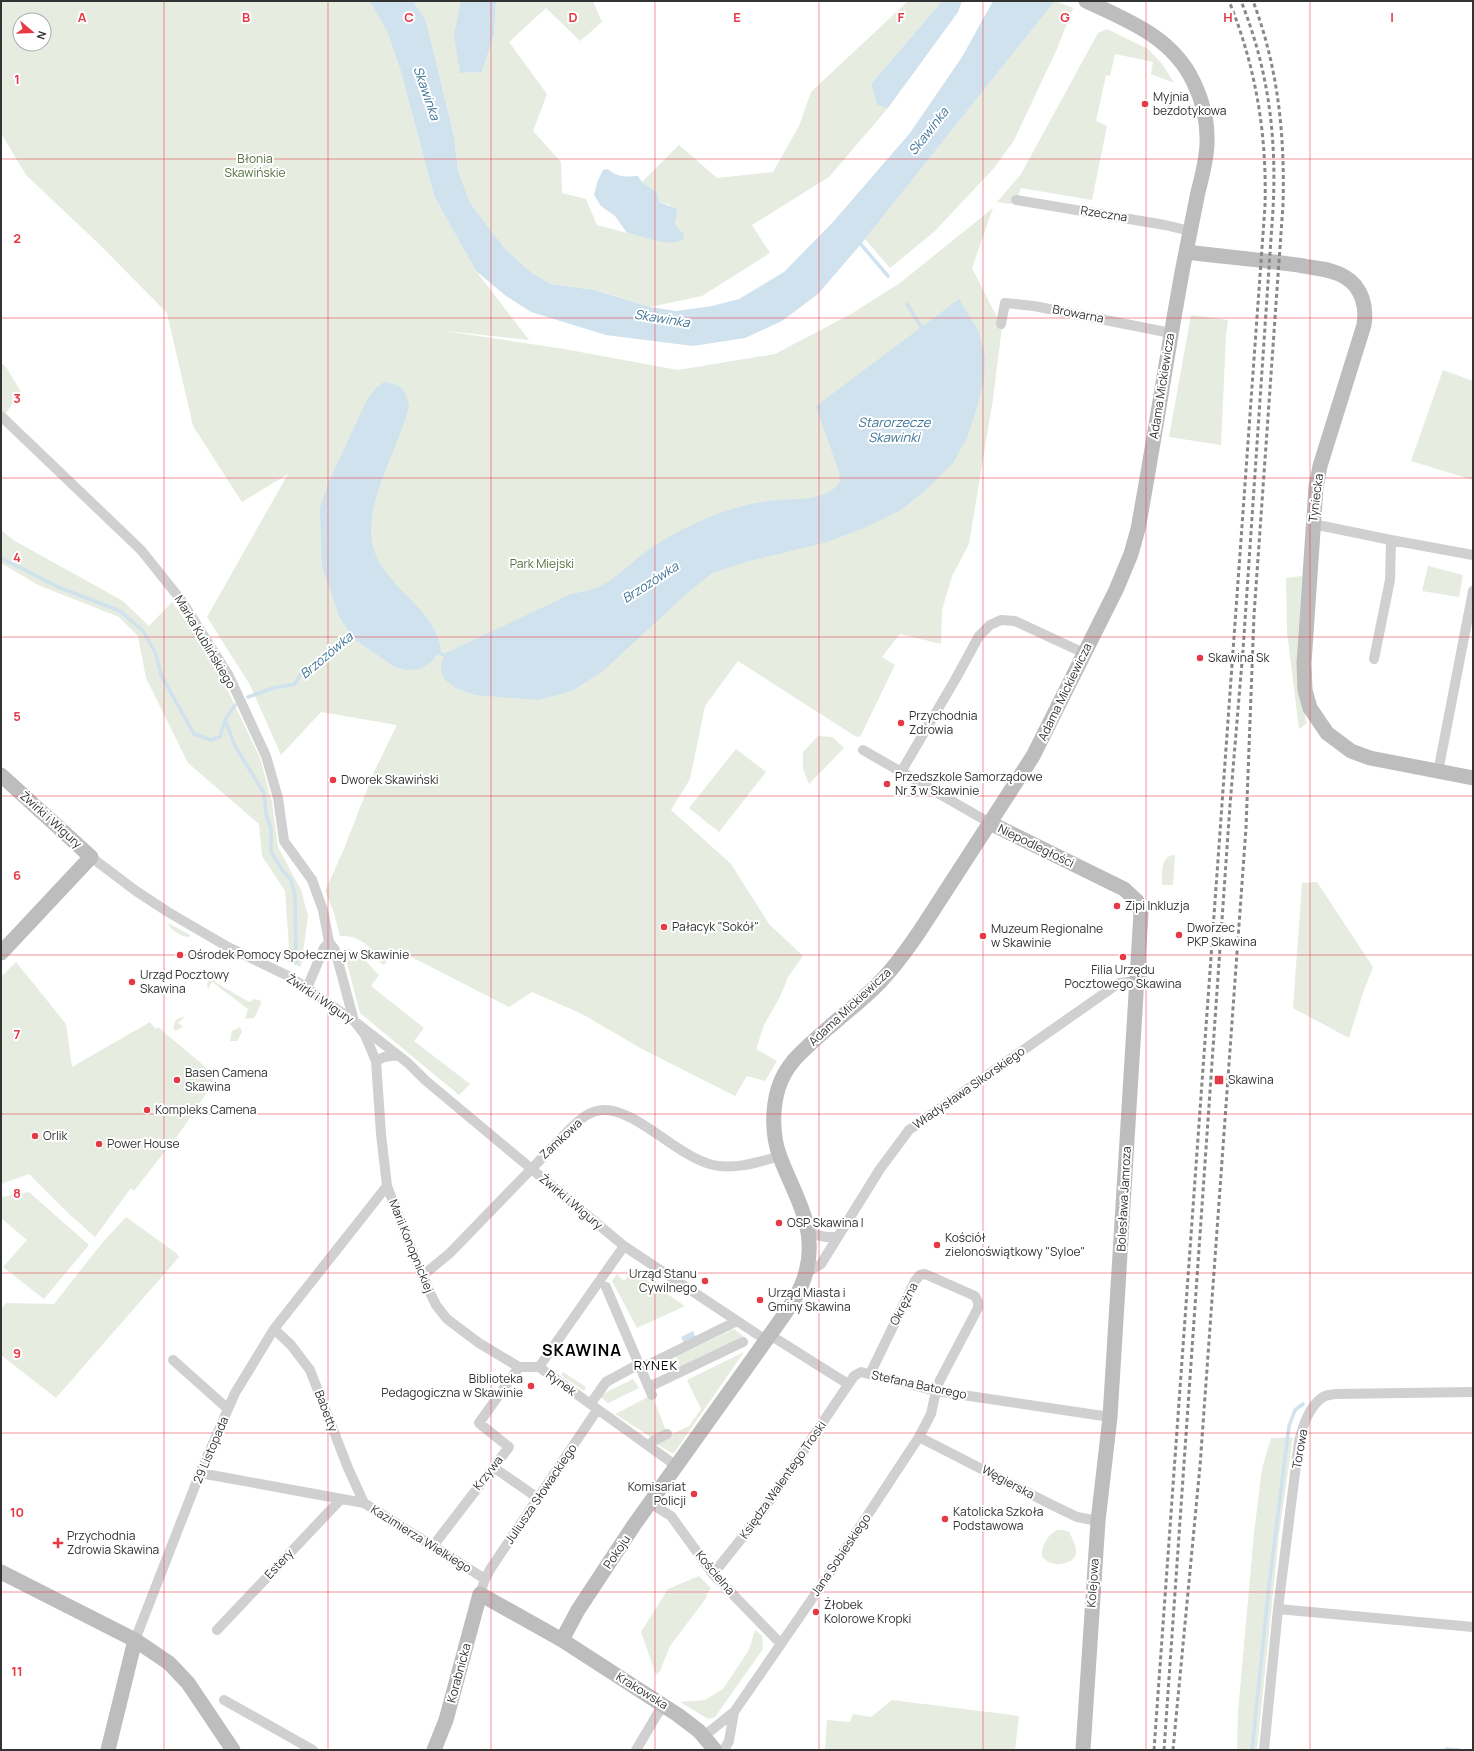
<svg xmlns="http://www.w3.org/2000/svg" width="1474" height="1751" viewBox="0 0 1474 1751" font-family="Manrope,sans-serif">
	<rect width="100%" height="100%" fill="#fff"/>
	<path fill="#e6ecdf" fill-rule="evenodd" d="M 1,1 L 369,1 L 387,31 L 401,72 L 434,196 L 476,271 L 529,340 L 439,330 L 564,349 L 678,370 L 775,354 L 851,314 L 900,283 L 993,208 L 972,268 L 1002,327 L 993,399 L 969,544 L 952,576 L 942,610 L 941,644 L 900,634 L 882,657 L 895,665 L 860,737 L 855,736 L 738,661 L 705,706 L 690,779 L 671,810 L 731,864 L 769,924 L 803,956 L 788,977 L 780,997 L 764,1025 L 756,1049 L 777,1061 L 765,1081 L 747,1076 L 735,1096 L 642,1049 L 582,1014 L 532,992 L 509,1007 L 398,950 L 393,958 L 390,956 L 384,965 C 379,962 377,958 374,953 C 366,941 353,935 340,936 L 334,913 L 325,891 L 343,851 L 374,772 L 397,725 L 321,712 L 281,755 L 250,685 L 207,617 L 288,474 L 242,502 L 193,426 L 167,313 L 101,246 L 26,175 L 1,133 ZM 20,20 L 44,20 L 44,44 L 20,44 Z
		M 413,1 L 461,1 L 460,73 L 482,72 L 494,35 L 496,1 L 593,1 L 602,22 L 580,41 L 546,8 L 509,42 L 547,94 L 533,131 L 561,162 L 562,193 L 586,199 L 597,225 L 653,240 L 674,226 L 674,223 L 677,215 L 670,205 L 659,202 L 657,192 L 642,182 L 679,145 L 717,178 L 773,172 L 799,126 L 811,92 L 908,1 L 942,1 L 871,84 L 877,105 L 888,108 L 829,177 L 752,225 L 770,253 L 702,296 L 650,307 L 596,290 L 551,284 L 532,273 L 506,250 L 470,203 L 458,170 L 454,136 L 426,21 Z
		M 1055,1 L 1073,8 L 1057,49 L 1013,142 L 994,168 L 935,231 L 890,268 L 865,239 Z
		M 1107,29 L 1148,49 L 1163,65 L 1174,83 L 1151,74 L 1153,62 L 1115,54 L 1110,76 L 1106,75 L 1096,121 L 1107,126 L 1092,200 L 1021,188 L 1018,196 L 1011,204 L 997,202 L 1021,174 L 1098,33 Z
		M 1191,315 L 1228,320 L 1226,335 L 1221,445 L 1169,437 Z
		M 1,363 L 6,367 L 21,392 L 5,414 L 1,409 Z
		M 1443,370 L 1473,381 L 1473,480 L 1411,461 Z
		M 1,530 L 13,540 L 123,601 L 149,626 L 172,602 L 193,631 L 230,695 L 260,758 L 272,802 L 278,847 L 301,890 L 308,916 L 301,967 L 282,959 L 289,947 L 285,891 L 262,856 L 259,824 L 188,763 L 146,678 L 138,636 L 119,617 L 38,585 L 1,563 Z
		M 1428,566 L 1463,575 L 1459,597 L 1422,591 Z
		M 1302,576 L 1297,656 L 1299,693 L 1307,723 L 1299,729 L 1287,632 L 1286,578 Z
		M 818,736 L 832,737 L 844,748 L 809,784 L 803,769 L 803,752 Z
		M 736,749 L 766,772 L 719,832 L 689,808 Z
		M 1175,855 L 1173,885 L 1162,885 C 1162,874 1160,855 1175,855 Z
		M 1317,882 L 1373,967 L 1363,993 L 1349,1038 L 1293,1008 L 1302,883 Z
		M 168,923 L 190,935 L 189,937 C 182,937 170,930 168,923 Z
		M 343,948 C 359,948 368,965 379,975 L 371,986 L 424,1028 L 414,1041 L 470,1084 L 459,1095 L 360,1013 Z
		M 16,962 L 66,1024 L 72,1067 L 150,1022 L 156,1029 L 158,1027 L 215,1075 L 213,1079 L 213,1083 L 183,1128 L 134,1191 L 131,1188 L 95,1237 L 69,1214 L 29,1174 L 1,1184 L 1,977 Z
		M 218,974 L 220,975 L 215,982 L 249,1002 L 255,999 L 261,1001 L 261,1004 L 254,1018 L 245,1019 L 248,1009 L 212,982 L 208,989 C 205,982 211,975 218,974 Z
		M 185,1017 L 178,1023 L 183,1027 L 175,1031 L 173,1028 L 175,1021 L 179,1018 Z
		M 240,1027 L 242,1032 L 237,1041 L 230,1041 L 232,1031 Z
		M 29,1192 L 89,1245 L 44,1299 L 3,1267 L 27,1240 L 1,1218 L 1,1197 Z
		M 126,1217 L 176,1253 L 179,1257 L 56,1398 L 1,1355 L 1,1309 L 6,1303 L 54,1304 L 102,1243 Z
		M 632,1270 L 636,1273 L 685,1306 L 637,1328 L 612,1281 L 617,1274 L 624,1281 Z
		M 734,1329 L 744,1337 L 681,1369 L 676,1357 Z
		M 744,1352 L 674,1453 L 670,1452 L 653,1442 L 654,1439 L 615,1414 L 652,1395 L 668,1436 L 689,1426 L 701,1409 L 687,1380 Z
		M 563,1372 L 586,1387 L 584,1391 L 561,1375 Z
		M 633,1379 L 639,1388 L 608,1403 L 599,1396 Z
		M 1293,1437 L 1279,1534 L 1257,1750 L 1237,1750 L 1238,1712 L 1254,1533 L 1262,1469 L 1271,1438 Z
		M 1057,1530 L 1063,1530 L 1069,1532 C 1072,1538 1077,1547 1076,1554 C 1074,1563 1058,1566 1051,1563 C 1048,1562 1045,1559 1042,1557 C 1041,1547 1047,1535 1057,1530 Z
		M 699,1576 L 711,1588 L 706,1595 L 707,1597 L 670,1646 L 660,1671 L 656,1675 L 641,1632 L 668,1589 Z
		M 755,1630 L 762,1636 L 763,1649 L 715,1717 L 708,1719 L 680,1702 L 705,1700 L 723,1689 L 749,1650 Z
		M 892,1700 L 1019,1716 L 1015,1750 L 825,1750 L 827,1720 L 850,1722 L 853,1714 L 871,1717 Z"/>
	<path fill="#cfe2ee" d="M 369,1 L 413,1 L 426,21 L 454,136 L 458,170 L 470,203 L 506,250 L 532,273 L 551,284 L 595,290 L 650,307 L 676,311 L 712,306 L 739,299 L 784,272 L 833,222 L 910,133 L 962,57 L 993,1 L 1055,1 L 861,244 L 818,294 L 782,321 L 745,338 L 693,346 L 606,335 L 531,312 L 506,296 L 476,271 L 434,196 L 401,72 L 387,31 Z
		M 461,1 L 496,1 L 494,35 L 482,72 L 460,73 L 454,34 Z
		M 942,1 L 962,1 L 958,12 L 888,108 L 877,105 L 871,84 Z
		M 608,169 C 616,177 626,177 638,176 L 642,182 L 657,192 L 659,202 L 677,209 C 678,226 668,220 684,234 L 683,240 C 666,247 644,237 627,233 L 615,216 L 601,206 L 594,195 L 598,180 L 603,170 Z
		M 959,299 L 979,332 L 985,357 L 984,380 L 978,404 L 967,438 L 953,463 L 927,489 L 901,510 L 864,528 L 827,542 L 746,562 L 712,573 L 683,597 L 603,671 L 572,691 L 538,700 L 475,695 L 456,688 L 445,680 L 441,671 L 441,663 L 446,653 L 571,594 C 582,592 593,590 603,585 C 620,575 635,559 651,548 C 688,524 726,507 769,501 C 793,497 824,504 840,482 L 839,472 L 816,406 Z
		M 384,382 C 401,384 406,390 409,406 C 399,446 371,491 371,531 C 371,583 434,602 441,649 L 432,661 L 421,669 L 407,670 L 395,667 L 354,639 L 340,618 L 322,567 L 320,508 L 329,481 L 367,400 L 376,388 Z
		M 693,1331 L 697,1341 L 686,1347 L 681,1337 Z"/>
	<g fill="none" stroke-linecap="round" stroke-linejoin="round">
		<path stroke="#cfe2ee" stroke-width="3.5" d="M 859,242 L 888,276
			M 907,304 L 923,330
			M 1,558 L 58,587 L 120,611 L 143,631 L 156,654 L 161,675 L 194,734 L 211,740 L 220,737 L 225,720 L 235,705
			M 435,650 L 445,656 L 449,656
			M 248,697 L 273,688 L 295,684 L 302,672 L 323,660 L 342,643 L 349,632 L 352,632
			M 225,720 L 235,746 L 264,793 L 266,814 L 271,829 L 271,852 L 283,871 L 291,880 L 295,895 L 296,963
			M 1446,1749 L 1459,1750
			M 1252,1750 L 1269,1586 L 1289,1426 L 1295,1410 L 1303,1404"/>
		<path stroke="#d0d0d0" stroke-width="10" d="M 1016,200 L 1165,225 L 1190,231
			M 1001,324 L 1005,303 L 1034,306 L 1171,333
			M 1,416 L 141,550 L 181,600 L 229,676 L 266,756 L 278,798 L 284,841 L 312,880 L 323,910 L 329,942 L 335,950 L 354,1021 L 365,1035 L 376,1061 L 381,1134 L 387,1186 L 422,1276 L 436,1305 L 447,1319 L 479,1343 L 519,1367 L 539,1367
			M 1313,524 L 1391,540
			M 1374,659 L 1390,580 L 1391,540 L 1473,555
			M 863,750 L 990,823
			M 901,772 L 955,680 L 979,636 L 990,625 L 1001,620 L 1015,621 L 1084,653
			M 1438,772 L 1473,591
			M 91,857 L 136,891 L 168,912 L 228,947 L 288,976 L 307,988 L 354,1021 L 408,1063 L 425,1080 L 624,1246 L 766,1340
			M 307,988 L 324,948 L 329,942
			M 376,1061 L 384,1057 L 398,1055
			M 808,1233 L 826,1237 L 837,1237
			M 806,1273 L 821,1264 L 880,1169 L 909,1130 L 1119,983 L 1137,981
			M 422,1276 L 450,1253 L 570,1129 C 579,1120 590,1110 604,1110 C 638,1110 676,1156 713,1165 C 735,1170 759,1162 780,1156
			M 606,1287 L 652,1395
			M 274,1329 L 291,1345 L 310,1370 L 348,1468 L 364,1503
			M 770,1335 L 848,1384
			M 173,1360 L 228,1409
			M 539,1367 L 675,1465
			M 539,1367 L 624,1246
			M 649,1387 L 743,1342
			M 594,1399 L 606,1382 L 639,1364 L 648,1365 L 733,1323
			M 919,1437 L 1050,1504 L 1077,1517 L 1098,1521
			M 653,1441 L 667,1434
			M 493,1467 L 538,1498
			M 200,1473 L 364,1503 L 485,1579
			M 650,1503 L 671,1516 L 713,1574 L 781,1644
			M 433,1546 L 509,1447 L 479,1423 L 519,1367
			M 713,1574 L 758,1518 L 854,1376 L 861,1372 L 936,1391 L 1110,1417
			M 480,1594 L 485,1579 L 491,1568 L 597,1410
			M 1278,1609 L 1473,1627
			M 217,1630 L 341,1499
			M 135,1640 L 200,1473 L 235,1393 L 274,1329 L 387,1186
			M 224,1700 L 313,1750
			M 704,1736 L 734,1712 L 823,1583 L 919,1437 L 931,1414 L 936,1391 L 940,1380 L 978,1308 L 978,1302 L 975,1296 L 925,1274 L 920,1275 L 915,1281 L 870,1374
			M 636,1750 L 658,1713 L 664,1706
			M 724,1750 L 729,1741 L 734,1712
			M 1264,1750 L 1278,1609 L 1299,1441 C 1303,1426 1309,1406 1323,1397 C 1326,1395 1331,1395 1335,1394 L 1473,1392"/>
		<path stroke="#bdbdbd" stroke-width="15" d="M 1186,252 C 1225,257 1265,260 1304,266 C 1318,269 1333,269 1345,277 C 1362,287 1367,307 1364,325 L 1320,466 L 1316,487 L 1304,663 L 1305,690 L 1310,708 L 1327,733 L 1351,751 L 1370,758 L 1473,778
			M 1,775 L 91,857 L 1,953
			M 990,823 L 1124,889 L 1137,901 L 1141,913 L 1110,1417 L 1098,1521 L 1083,1750
			M 1,1572 L 135,1640 L 169,1663 L 188,1683 L 233,1750
			M 562,1640 L 578,1610 L 634,1525 L 777,1325 C 788,1309 801,1292 806,1272 C 818,1227 795,1197 780,1157 C 772,1136 772,1110 778,1089 C 786,1062 807,1047 827,1029 C 845,1013 865,998 881,981 C 898,963 912,943 925,923 L 1033,756 L 1116,590 L 1131,554 L 1138,529 C 1154,442 1167,354 1183,267 C 1188,242 1193,217 1198,192 C 1202,177 1206,161 1207,145 C 1208,122 1203,101 1193,81 C 1172,37 1127,20 1086,1
			M 108,1750 L 135,1640
			M 434,1750 L 446,1720 L 480,1594 L 562,1640 L 678,1715 L 699,1731 L 715,1750"/>
		<path stroke="#888" stroke-width="3" stroke-dasharray="4 3" stroke-linecap="butt" d="M 1154,1750 L 1265,206 C 1267,135 1256,67 1229,1
			M 1164,1750 L 1230,805 L 1243,650 L 1273,209 C 1277,137 1268,68 1241,1
			M 1173,1750 L 1200,1466 L 1246,828 L 1254,615 L 1283,205 C 1285,135 1278,67 1253,1"/>
	</g>
	<path fill="none" stroke="#e63946" stroke-width="1" stroke-opacity="0.55" d="M 164,1 L 164,1750M 328,1 L 328,1750M 491,1 L 491,1750M 655,1 L 655,1750M 819,1 L 819,1750M 983,1 L 983,1750M 1146,1 L 1146,1750M 1310,1 L 1310,1750M 1,159 L 1473,159M 1,318 L 1473,318M 1,478 L 1473,478M 1,637 L 1473,637M 1,796 L 1473,796M 1,955 L 1473,955M 1,1114 L 1473,1114M 1,1273 L 1473,1273M 1,1433 L 1473,1433M 1,1592 L 1473,1592"/>
	<g fill="#e63946" stroke="#fff" stroke-width="1.5">
		<circle cx="1145" cy="104" r="4"/>
		<circle cx="1200" cy="658" r="4"/>
		<circle cx="901" cy="723" r="4"/>
		<circle cx="333" cy="780" r="4"/>
		<circle cx="887" cy="784" r="4"/>
		<circle cx="1117" cy="906" r="4"/>
		<circle cx="664" cy="927" r="4"/>
		<circle cx="1179" cy="935" r="4"/>
		<circle cx="983" cy="936" r="4"/>
		<circle cx="180" cy="955" r="4"/>
		<circle cx="1123" cy="957" r="4"/>
		<circle cx="132" cy="982" r="4"/>
		<circle cx="177" cy="1080" r="4"/>
		<rect x="1214" y="1075" width="10" height="10" rx="2"/>
		<circle cx="147" cy="1110" r="4"/>
		<circle cx="35" cy="1136" r="4"/>
		<circle cx="99" cy="1144" r="4"/>
		<circle cx="779" cy="1223" r="4"/>
		<circle cx="937" cy="1245" r="4"/>
		<circle cx="705" cy="1281" r="4"/>
		<circle cx="760" cy="1300" r="4"/>
		<circle cx="531" cy="1386" r="4"/>
		<circle cx="694" cy="1494" r="4"/>
		<circle cx="945" cy="1519" r="4"/>
		<path d="M56 1537h4v4h4v4h-4v4h-4v-4h-4v-4h4z"/>
		<circle cx="816" cy="1612" r="4"/>
	</g>
	<g text-anchor="middle" stroke-width="4" stroke-linejoin="round" paint-order="stroke">
		<g font-size="12" fill="#333" stroke="#fff" text-anchor="start">
			<text x="1153" y="101">Myjnia<tspan x="1153" dy="14">bezdotykowa</tspan></text>
			<text x="1208" y="662">Skawina Sk</text>
			<text x="909" y="720">Przychodnia<tspan x="909" dy="14">Zdrowia</tspan></text>
			<text x="895" y="781">Przedszkole Samorządowe<tspan x="895" dy="14">Nr 3 w Skawinie</tspan></text>
			<text x="341" y="784">Dworek Skawiński</text>
			<text x="1125" y="910">Zipi Inkluzja</text>
			<text x="672" y="931">Pałacyk "Sokół"</text>
			<text x="1187" y="932">Dworzec<tspan x="1187" dy="14">PKP Skawina</tspan></text>
			<text x="991" y="933">Muzeum Regionalne<tspan x="991" dy="14">w Skawinie</tspan></text>
			<text x="188" y="959">Ośrodek Pomocy Społecznej w Skawinie</text>
			<text x="1123" y="974" text-anchor="middle">Filia Urzędu<tspan x="1123" dy="14">Pocztowego Skawina</tspan></text>
			<text x="140" y="979">Urząd Pocztowy<tspan x="140" dy="14">Skawina</tspan></text>
			<text x="185" y="1077">Basen Camena<tspan x="185" dy="14">Skawina</tspan></text>
			<text x="1228" y="1084">Skawina</text>
			<text x="155" y="1114">Kompleks Camena</text>
			<text x="43" y="1140">Orlik</text>
			<text x="107" y="1148">Power House</text>
			<text x="787" y="1227">OSP Skawina I</text>
			<text x="945" y="1242">Kościół<tspan x="945" dy="14">zielonoświątkowy "Syloe"</tspan></text>
			<text x="697" y="1278" text-anchor="end">Urząd Stanu<tspan x="697" dy="14">Cywilnego</tspan></text>
			<text x="768" y="1297">Urząd Miasta i<tspan x="768" dy="14">Gminy Skawina</tspan></text>
			<text x="523" y="1383" text-anchor="end">Biblioteka<tspan x="523" dy="14">Pedagogiczna w Skawinie</tspan></text>
			<text x="686" y="1491" text-anchor="end">Komisariat<tspan x="686" dy="14">Policji</tspan></text>
			<text x="953" y="1516">Katolicka Szkoła<tspan x="953" dy="14">Podstawowa</tspan></text>
			<text x="67" y="1540">Przychodnia<tspan x="67" dy="14">Zdrowia Skawina</tspan></text>
			<text x="824" y="1609">Żłobek<tspan x="824" dy="14">Kolorowe Kropki</tspan></text>
		</g>
		<g font-size="12" fill="#56703f" stroke="#fff">
			<text x="255" y="163">Błonia<tspan x="255" dy="14">Skawińskie</tspan></text>
			<text x="542" y="568">Park Miejski</text>
		</g>
		<g font-size="12" fill="#333" stroke="#fff">
			<text transform="translate(1104 214) rotate(9)" y="4">Rzeczna</text>
			<text transform="translate(1078 314) rotate(11)" y="4">Browarna</text>
			<text transform="translate(1162 386) rotate(-81)" y="4">Adama Mickiewicza</text>
			<text transform="translate(1316 498) rotate(-83)" y="4">Tyniecka</text>
			<text transform="translate(205 642) rotate(59)" y="4">Marka Kublińskiego</text>
			<text transform="translate(1065 692) rotate(-64)" y="4">Adama Mickiewicza</text>
			<text transform="translate(51 820) rotate(42)" y="4">Żwirki i Wigury</text>
			<text transform="translate(1036 846) rotate(26)" y="4">Niepodległości</text>
			<text transform="translate(320 999) rotate(34)" y="4">Żwirki i Wigury</text>
			<text transform="translate(850 1007) rotate(-43)" y="4">Adama Mickiewicza</text>
			<text transform="translate(969 1088) rotate(-35)" y="4">Władysława Sikorskiego</text>
			<text transform="translate(561 1139) rotate(-43)" y="4">Zamkowa</text>
			<text transform="translate(1124 1199) rotate(-87)" y="4">Bolesława Jamroza</text>
			<text transform="translate(571 1202) rotate(40)" y="4">Żwirki i Wigury</text>
			<text transform="translate(411 1246) rotate(68)" y="4">Marii Konopnickiej</text>
			<text transform="translate(904 1304) rotate(-63)" y="4">Okrężna</text>
			<text transform="translate(561 1383) rotate(36)" y="4">Rynek</text>
			<text transform="translate(919 1385) rotate(12)" y="4">Stefana Batorego</text>
			<text transform="translate(326 1411) rotate(69)" y="4">Babetty</text>
			<text transform="translate(1300 1449) rotate(-80)" y="4">Torowa</text>
			<text transform="translate(211 1450) rotate(-67)" y="4">29 Listopada</text>
			<text transform="translate(488 1473) rotate(-52)" y="4">Krzywa</text>
			<text transform="translate(783 1480) rotate(-55)" y="4">Księdza Walentego Troski</text>
			<text transform="translate(1008 1482) rotate(28)" y="4">Węgierska</text>
			<text transform="translate(541 1494) rotate(-56)" y="4">Juliusza Słowackiego</text>
			<text transform="translate(421 1539) rotate(32)" y="4">Kazimierza Wielkiego</text>
			<text transform="translate(617 1552) rotate(-56)" y="4">Pokoju</text>
			<text transform="translate(841 1555) rotate(-56)" y="4">Jana Sobieskiego</text>
			<text transform="translate(279 1564) rotate(-47)" y="4">Estery</text>
			<text transform="translate(715 1573) rotate(50)" y="4">Kościelna</text>
			<text transform="translate(1093 1583) rotate(-86)" y="4">Kolejowa</text>
			<text transform="translate(459 1673) rotate(-75)" y="4">Korabnicka</text>
			<text transform="translate(642 1691) rotate(32)" y="4">Krakowska</text>
		</g>
		<g font-size="13" font-style="italic" fill="#3f7597" stroke="#fff">
			<text transform="translate(427 93) rotate(71)" y="5">Skawinka</text>
			<text transform="translate(928 131) rotate(-52)" y="5">Skawinka</text>
			<text transform="translate(662 318) rotate(9)" y="5">Skawinka</text>
			<text x="894" y="427">Starorzecze<tspan x="894" dy="15">Skawinki</tspan></text>
			<text transform="translate(650 582) rotate(-33)" y="5">Brzozówka</text>
			<text transform="translate(326 655) rotate(-40)" y="5">Brzozówka</text>
		</g>
		<g font-size="13" letter-spacing="1" fill="#000" stroke="#fff">
			<text x="656" y="1370">RYNEK</text>
		</g>
		<g font-size="16" font-weight="bold" letter-spacing="1" fill="#000" stroke="#fff">
			<text x="582" y="1356">SKAWINA</text>
		</g>
	</g>
	<g font-size="13" text-anchor="middle" font-weight="bold" fill="#e63946" stroke="#fff" stroke-width="4" stroke-linejoin="round" paint-order="stroke">
		<text x="82" y="22">A</text>
		<text x="246" y="22">B</text>
		<text x="409" y="22">C</text>
		<text x="573" y="22">D</text>
		<text x="737" y="22">E</text>
		<text x="901" y="22">F</text>
		<text x="1065" y="22">G</text>
		<text x="1228" y="22">H</text>
		<text x="1392" y="22">I</text>
		<text x="17" y="84">1</text>
		<text x="17" y="243">2</text>
		<text x="17" y="403">3</text>
		<text x="17" y="562">4</text>
		<text x="17" y="721">5</text>
		<text x="17" y="880">6</text>
		<text x="17" y="1039">7</text>
		<text x="17" y="1198">8</text>
		<text x="17" y="1358">9</text>
		<text x="17" y="1517">10</text>
		<text x="17" y="1676">11</text>
	</g>
	<rect width="1474" height="1751" fill="none" stroke="#333333" stroke-width="4"/>
	<g transform="translate(32 32) rotate(109)"><circle r="19" fill="#ffffff" stroke="#adadad"/>
	<path d="M0-3L7 15L0 10L-7 15Z" fill="#e63946"/>
	<text y="-6" font-size="11" font-weight="bold" text-anchor="middle" fill="#333333">N</text>
	</g>
</svg>
